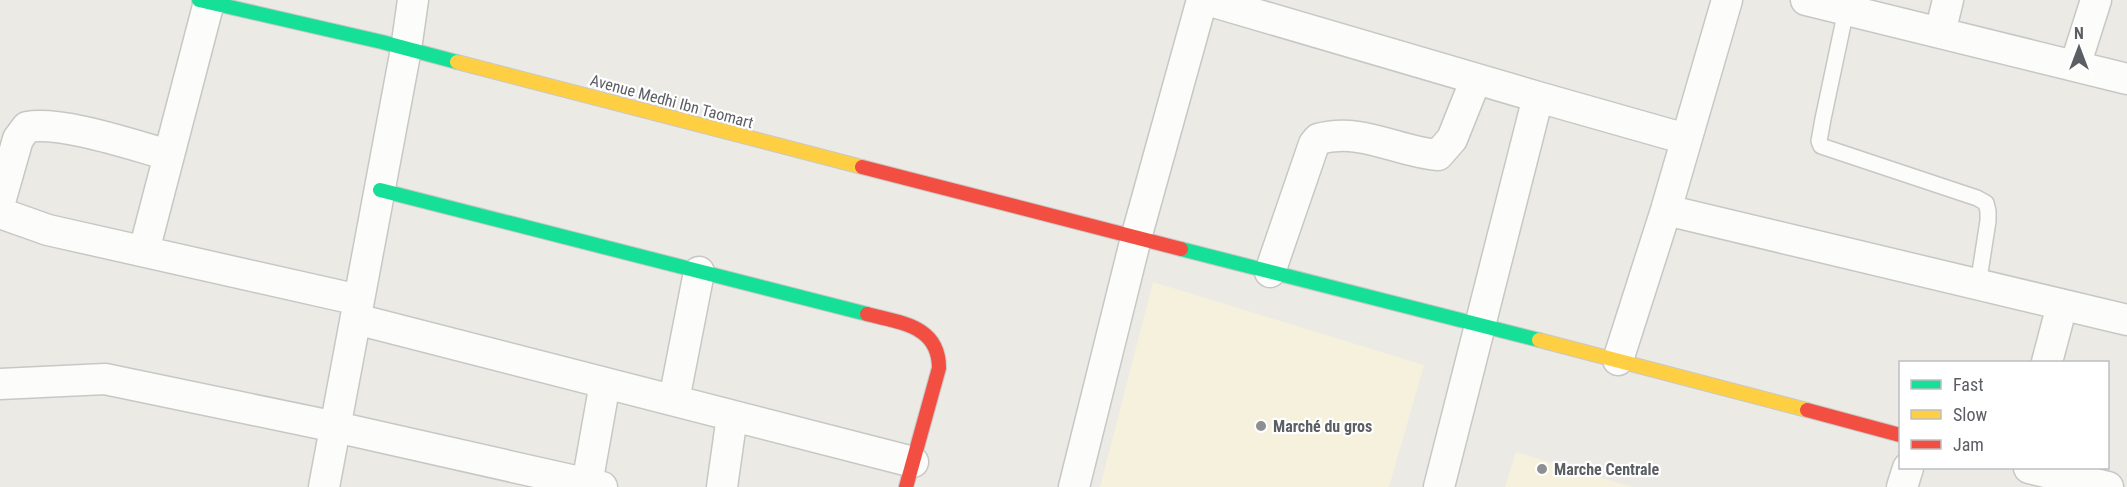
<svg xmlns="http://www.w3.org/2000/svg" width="2127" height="487" viewBox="0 0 2127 487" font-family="'Roboto Condensed',sans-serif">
	<rect width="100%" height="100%" fill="#ebeae5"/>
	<path fill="#f5f1dd" d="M 1153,282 L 1424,365 L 1389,487 L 1100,487 Z
		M 1516,452 L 1632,487 L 1505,487 Z"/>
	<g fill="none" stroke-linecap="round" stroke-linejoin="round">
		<defs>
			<path id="lane" d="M 1846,10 L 1823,119 L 1819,141 L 1821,146 L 1977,198 L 1986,203 L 1988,211 L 1988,221 L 1978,285"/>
			<path id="street" d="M 1207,0 L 1538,97
				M 1806,0 L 2127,79
				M 1940,33 L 1948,0
				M 2075,66 L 2096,0
				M 0,202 L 18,139 L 27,127 C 63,121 132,145 169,155
				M 1666,210 L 2127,320
				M 0,213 L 48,230 L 359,300
				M 144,251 L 209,2 L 214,0
				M 1270,272 L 1314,144 L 1318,139 C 1362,127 1397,152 1438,155 L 1452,139 L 1476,79
				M 356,319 L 913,462
				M 1618,360 L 1666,210 L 1727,0
				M 2047,362 L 2062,305
				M 0,384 L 105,379 L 336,427 L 602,487
				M 674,400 L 699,272
				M 2029,468 L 2108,487
				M 587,484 L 605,383
				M 324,487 L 406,49 L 413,0
				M 722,487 L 732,416
				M 1074,487 L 1136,238 L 1202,0
				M 1439,487 L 1538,97 L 1686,139
				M 1902,487 L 1908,468"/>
			<path id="fast" d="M 199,0 L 382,42 L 457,62
				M 380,190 L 867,314
				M 1181,249 L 1539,340"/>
			<path id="slow" d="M 457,62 L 862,167
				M 1539,340 L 1807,410"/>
			<path id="jam" d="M 862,167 L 1181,249
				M 867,314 C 900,323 939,325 939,368 L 906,487
				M 1807,410 L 1900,435"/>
		</defs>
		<use href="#lane" stroke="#c7c7c6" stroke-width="18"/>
		<use href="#street" stroke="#c7c7c6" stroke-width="33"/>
		<use href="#fast" stroke="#c8c8c7" stroke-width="16"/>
		<use href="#slow" stroke="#c8c8c7" stroke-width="16"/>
		<use href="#jam" stroke="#c8c8c7" stroke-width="16"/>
		<use href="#lane" stroke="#fcfcfb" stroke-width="15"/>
		<use href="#street" stroke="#fcfcfb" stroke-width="30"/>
		<use href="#fast" stroke="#16e098" stroke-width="14"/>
		<use href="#slow" stroke="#ffcf43" stroke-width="14"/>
		<use href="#jam" stroke="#f24e42" stroke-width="14"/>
	</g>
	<g fill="#8d8f90" stroke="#fff" stroke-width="2">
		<circle cx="1261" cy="426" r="6"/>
		<circle cx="1542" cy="469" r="6"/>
	</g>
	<g text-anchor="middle" stroke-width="4.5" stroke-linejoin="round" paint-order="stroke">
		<g font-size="16" fill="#5b5e63" stroke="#fff">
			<text transform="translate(672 101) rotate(15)" y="6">Avenue Medhi Ibn Taomart</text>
		</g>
		<g font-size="16" font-weight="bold" fill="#5b5e63" stroke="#fff" text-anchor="start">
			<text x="1273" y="432">Marché du gros</text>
			<text x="1554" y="475">Marche Centrale</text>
		</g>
	</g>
	<rect x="1899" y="361" width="210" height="108" fill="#ffffff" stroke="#bdbfc1" stroke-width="1.5"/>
	<rect x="1911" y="380" width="30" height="9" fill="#16e098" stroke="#bdbfc1" stroke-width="1.5"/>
	<text x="1953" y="391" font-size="18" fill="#5b5e63">Fast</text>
	<rect x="1911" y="410" width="30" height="9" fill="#ffcf43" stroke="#bdbfc1" stroke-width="1.5"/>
	<text x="1953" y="421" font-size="18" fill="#5b5e63">Slow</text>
	<rect x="1911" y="440" width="30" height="9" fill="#f24e42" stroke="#bdbfc1" stroke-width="1.5"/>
	<text x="1953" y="451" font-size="18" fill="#5b5e63">Jam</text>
	<g transform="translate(2079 48)" stroke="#ffffff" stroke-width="4.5" paint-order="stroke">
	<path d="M0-4.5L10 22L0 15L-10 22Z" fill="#5b5e63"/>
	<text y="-9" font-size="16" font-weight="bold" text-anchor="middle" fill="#5b5e63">N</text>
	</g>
</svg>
